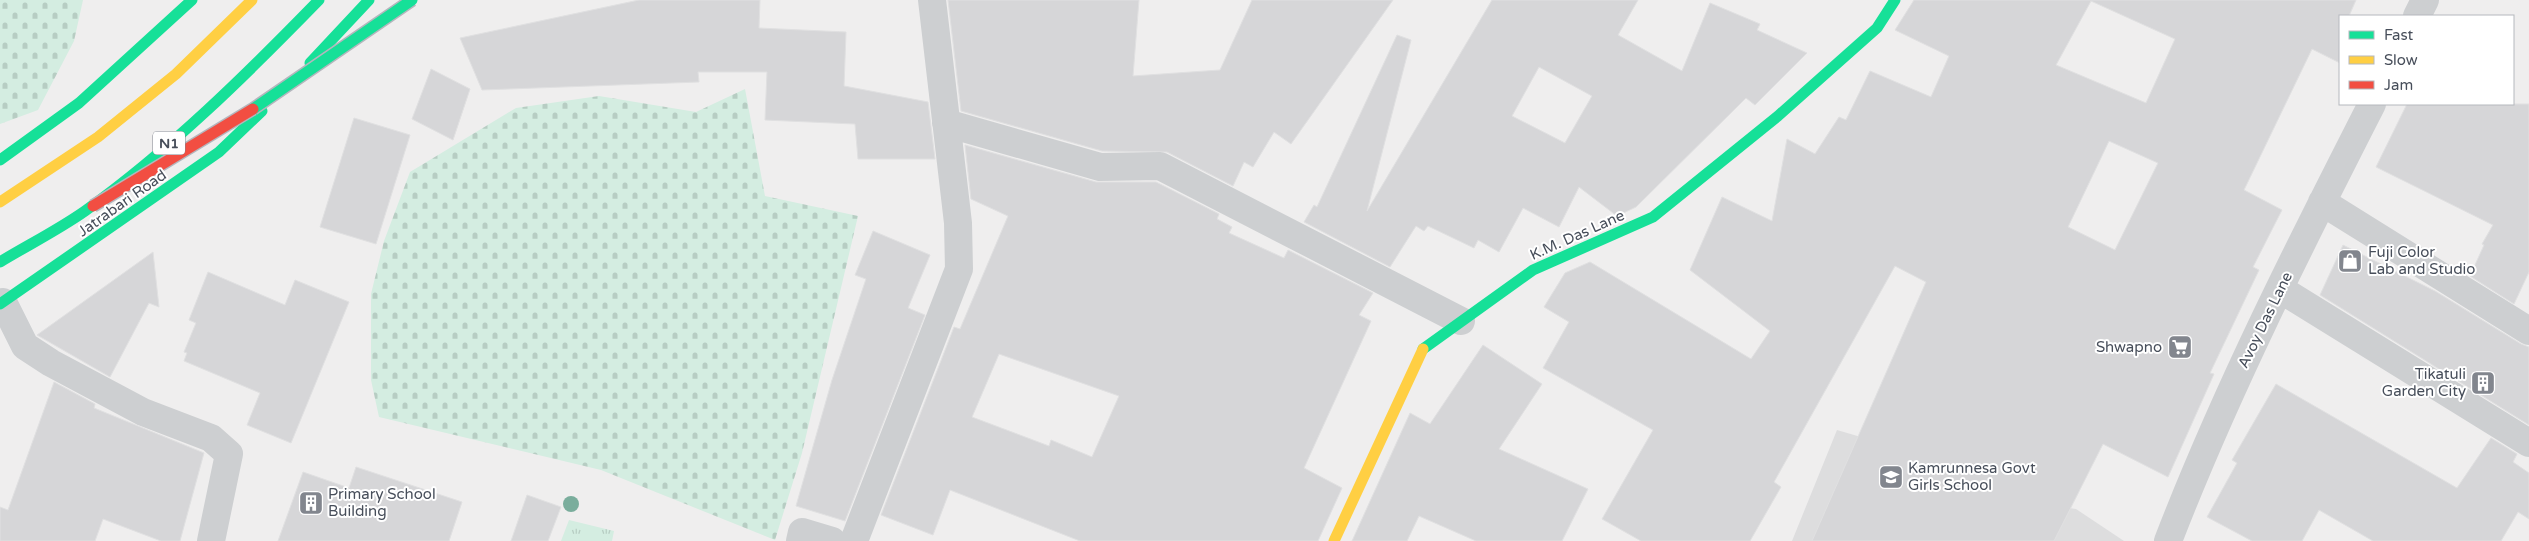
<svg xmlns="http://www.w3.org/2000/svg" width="2529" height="541" viewBox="0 0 2529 541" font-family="'Varela Round',sans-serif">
	<defs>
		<pattern id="cemetery-stones" width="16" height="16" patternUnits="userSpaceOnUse" patternTransform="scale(1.25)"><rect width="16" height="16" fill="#d4ede1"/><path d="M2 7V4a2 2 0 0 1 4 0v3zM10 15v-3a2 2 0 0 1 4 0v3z" fill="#b7cdc3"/></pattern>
		<pattern id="park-tufts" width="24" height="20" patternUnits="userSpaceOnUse" patternTransform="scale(1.25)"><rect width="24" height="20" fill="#d4ede1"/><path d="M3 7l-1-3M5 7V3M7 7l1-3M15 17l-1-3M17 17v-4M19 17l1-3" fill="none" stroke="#b7cdc3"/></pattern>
	</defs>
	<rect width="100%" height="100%" fill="#efeeee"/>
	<path fill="#ddddde" d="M 1837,430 L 1946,462 L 2022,501 L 2076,509 L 2124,541 L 1792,541 Z"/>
	<path fill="url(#cemetery-stones)" d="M 0,0 L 83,0 L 74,41 L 38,110 L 0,124 Z
		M 745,89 L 765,196 L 858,216 L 802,453 L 775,540 L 601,470 L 379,417 L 371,380 L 371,294 L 384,241 L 410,172 L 516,108 L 599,96 L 696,112 Z"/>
	<path fill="url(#park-tufts)" d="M 569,520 L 614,531 L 612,541 L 561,541 Z"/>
	<path fill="#d6d6d8" stroke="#e0e0e1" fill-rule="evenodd" d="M 639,0 L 760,0 L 759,28 L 846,32 L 844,86 L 928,102 L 935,159 L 858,159 L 855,124 L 765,120 L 767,72 L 698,72 L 699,82 L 482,90 L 460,38 Z
		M 948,0 L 1139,0 L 1133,76 L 1220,70 L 1252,0 L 1393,0 L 1291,144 L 1274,132 L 1253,167 L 1244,162 L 1233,186 L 1167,152 L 1102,151 L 961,111 Z
		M 1492,0 L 1638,0 L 1618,35 L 1682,71 L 1710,3 L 1760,24 L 1757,30 L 1807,53 L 1755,105 L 1746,98 L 1636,207 L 1617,216 L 1579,187 L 1559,227 L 1523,208 L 1499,252 L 1478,240 L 1474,248 L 1428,226 L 1424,231 L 1416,226 L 1390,267 L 1304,222 L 1314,205 L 1317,207 L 1397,35 L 1411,40 L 1367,211 ZM 1539,67 L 1592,96 L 1565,143 L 1512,116 Z
		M 1914,0 L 2356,0 L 2349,16 L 2340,16 L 2340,63 L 2312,49 L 2244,190 L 2282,210 L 2253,267 L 2259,270 L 2210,373 L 2214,374 L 2168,477 L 2103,444 L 2054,541 L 1812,541 L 1926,282 L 1895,266 L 1774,482 L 1781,487 L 1750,541 L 1641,541 L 1602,519 L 1653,430 L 1543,368 L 1569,322 L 1544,307 L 1565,273 L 1590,262 L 1751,359 L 1770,331 L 1690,270 L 1722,197 L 1772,221 L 1787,139 L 1815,154 L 1839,117 L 1846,120 L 1870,71 L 1931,97 L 1949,56 L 1895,30 ZM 2091,1 L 2175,39 L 2146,103 L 2056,65 ZM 2109,141 L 2158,163 L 2115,250 L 2068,227 Z
		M 431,69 L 470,89 L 453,140 L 412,119 Z
		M 2407,104 L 2529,104 L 2529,272 L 2514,304 L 2470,276 L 2484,245 L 2482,244 L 2493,225 L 2376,167 Z
		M 354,118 L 410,135 L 376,244 L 320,227 Z
		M 965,145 L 1096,182 L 1156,182 L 1219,214 L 1217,219 L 1232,227 L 1229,233 L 1284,258 L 1288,250 L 1373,293 L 1359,315 L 1371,321 L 1304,468 L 1342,488 L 1318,541 L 1080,541 L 950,490 L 933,535 L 881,515 L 954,327 L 960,329 L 1008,216 L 971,199 ZM 999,354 L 1119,396 L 1092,457 L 1051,440 L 1049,446 L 972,417 Z
		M 873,231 L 930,255 L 908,308 L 925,315 L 845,521 L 796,506 L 832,380 L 866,279 L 855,275 Z
		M 2343,245 L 2435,291 L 2521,344 L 2529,347 L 2529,425 L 2320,295 Z
		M 153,252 L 159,307 L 149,303 L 110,377 L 37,335 Z
		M 208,272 L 285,305 L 295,280 L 349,302 L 291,443 L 247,425 L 260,393 L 184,361 L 187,353 L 184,352 L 196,323 L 189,320 Z
		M 1483,345 L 1542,384 L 1499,449 L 1588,489 L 1562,541 L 1476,541 L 1419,516 L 1407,541 L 1352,541 L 1410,413 L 1430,424 Z
		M 54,382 L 95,404 L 94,408 L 204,453 L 180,541 L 161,541 L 103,519 L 95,541 L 0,541 L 0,507 L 8,510 Z
		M 2276,384 L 2457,488 L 2491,438 L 2517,454 L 2513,462 L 2529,473 L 2529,519 L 2518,512 L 2501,541 L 2373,541 L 2319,510 L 2302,541 L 2252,541 L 2207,517 L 2237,463 L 2232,460 Z
		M 356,467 L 462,502 L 449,541 L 278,541 L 303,472 L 349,488 Z
		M 527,495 L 561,507 L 548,541 L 511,541 Z"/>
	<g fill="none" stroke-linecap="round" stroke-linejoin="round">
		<path stroke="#cdcfd1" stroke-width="28" d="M 2417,16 L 2425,0
			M 946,123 L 1100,167 L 1160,166 L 1461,321
			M 2322,202 L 2529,331
			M 2280,289 L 2529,443
			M 3,302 L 25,346 L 51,363 L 143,412 L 211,438 L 229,454 L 211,541
			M 800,541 L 802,532 L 832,541
			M 854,541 L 959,269 L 958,223 L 932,0
			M 2168,541 C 2226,391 2299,247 2372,104"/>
		<path stroke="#16e098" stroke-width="11" d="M 310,63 L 369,0
			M 0,160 L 79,103 L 192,0
			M 0,262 C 28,245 58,230 85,211 C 170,150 246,75 319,0
			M 0,304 L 219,152 L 262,111
			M 1423,349 L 1533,270 L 1653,217 L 1778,116 L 1877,28 L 1895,0"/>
		<path stroke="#ffcf43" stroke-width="11" d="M 0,202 L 98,137 L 176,74 L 252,0
			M 1334,541 L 1423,349"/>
		<defs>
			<path id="fast-bridge" d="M 253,109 L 412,0"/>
			<path id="jam-bridge" d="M 93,206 L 253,109"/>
		</defs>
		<use href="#fast-bridge" stroke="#b4b6bd" stroke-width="14" stroke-linecap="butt"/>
		<use href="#jam-bridge" stroke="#b4b6bd" stroke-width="14" stroke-linecap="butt"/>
		<use href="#fast-bridge" stroke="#16e098" stroke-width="11"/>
		<use href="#jam-bridge" stroke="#f24e42" stroke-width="11"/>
	</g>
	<circle fill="#7aad9c" cx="571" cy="504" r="8"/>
	<defs>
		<symbol id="shop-square" viewBox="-11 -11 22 22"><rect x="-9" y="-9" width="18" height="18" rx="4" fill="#82868e" stroke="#fff"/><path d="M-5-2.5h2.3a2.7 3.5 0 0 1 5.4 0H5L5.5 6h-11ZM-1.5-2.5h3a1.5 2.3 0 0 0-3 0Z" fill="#fff"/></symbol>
		<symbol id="supermarket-square" viewBox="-11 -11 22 22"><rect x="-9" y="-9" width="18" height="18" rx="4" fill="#82868e" stroke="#fff"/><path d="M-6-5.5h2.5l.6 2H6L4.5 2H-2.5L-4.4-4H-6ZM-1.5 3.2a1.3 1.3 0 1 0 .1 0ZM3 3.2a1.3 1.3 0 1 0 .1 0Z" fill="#fff"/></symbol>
		<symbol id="building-square" viewBox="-11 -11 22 22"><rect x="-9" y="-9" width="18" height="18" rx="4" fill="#82868e" stroke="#fff"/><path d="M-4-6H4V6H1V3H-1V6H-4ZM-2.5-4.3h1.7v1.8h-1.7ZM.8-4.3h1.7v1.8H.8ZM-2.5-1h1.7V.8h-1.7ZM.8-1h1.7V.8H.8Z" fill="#fff"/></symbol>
		<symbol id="school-square" viewBox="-11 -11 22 22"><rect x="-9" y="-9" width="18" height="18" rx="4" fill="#82868e" stroke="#fff"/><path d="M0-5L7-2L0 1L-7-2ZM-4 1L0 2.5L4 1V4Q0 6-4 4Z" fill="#fff"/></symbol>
	</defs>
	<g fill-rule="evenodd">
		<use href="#shop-square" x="2336" y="247" width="28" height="28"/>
		<use href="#supermarket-square" x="2166" y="333" width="28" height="28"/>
		<use href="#building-square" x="2469" y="369" width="28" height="28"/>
		<use href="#school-square" x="1877" y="463" width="28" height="28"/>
		<use href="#building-square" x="297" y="489" width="28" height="28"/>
	</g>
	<g text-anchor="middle" stroke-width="4" stroke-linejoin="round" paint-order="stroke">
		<rect fill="#fff" stroke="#7e838c" stroke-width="1" x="153" y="131.5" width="32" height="23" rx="4"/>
		<g font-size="14" font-weight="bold" fill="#474e5a">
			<text x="169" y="148">N1</text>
		</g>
		<g font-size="15" fill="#474e5a" stroke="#fff">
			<text transform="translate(122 203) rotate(-35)" y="5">Jatrabari Road</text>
			<text transform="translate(1577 235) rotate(-24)" y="5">K.M. Das Lane</text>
			<text transform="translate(2265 320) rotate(-64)" y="5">Avoy Das Lane</text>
		</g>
		<g font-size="15" fill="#474e5a" stroke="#fff" text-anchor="start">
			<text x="2368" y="257">Fuji Color<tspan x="2368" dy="17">Lab and Studio</tspan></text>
			<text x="2162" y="352" text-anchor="end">Shwapno</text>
			<text x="2466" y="379" text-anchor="end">Tikatuli<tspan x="2466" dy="17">Garden City</tspan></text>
			<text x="1908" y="473">Kamrunnesa Govt<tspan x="1908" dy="17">Girls School</tspan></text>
			<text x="328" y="499">Primary School<tspan x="328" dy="17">Building</tspan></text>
		</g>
	</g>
	<rect x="2339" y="15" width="175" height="90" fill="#ffffff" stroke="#b5b8bd"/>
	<rect x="2349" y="31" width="25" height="8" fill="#16e098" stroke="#b5b8bd"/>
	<text x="2384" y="40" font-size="15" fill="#474e5a">Fast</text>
	<rect x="2349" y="56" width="25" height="8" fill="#ffcf43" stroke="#b5b8bd"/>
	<text x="2384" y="65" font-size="15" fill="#474e5a">Slow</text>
	<rect x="2349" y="81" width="25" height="8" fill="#f24e42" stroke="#b5b8bd"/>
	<text x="2384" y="90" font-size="15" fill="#474e5a">Jam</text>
</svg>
